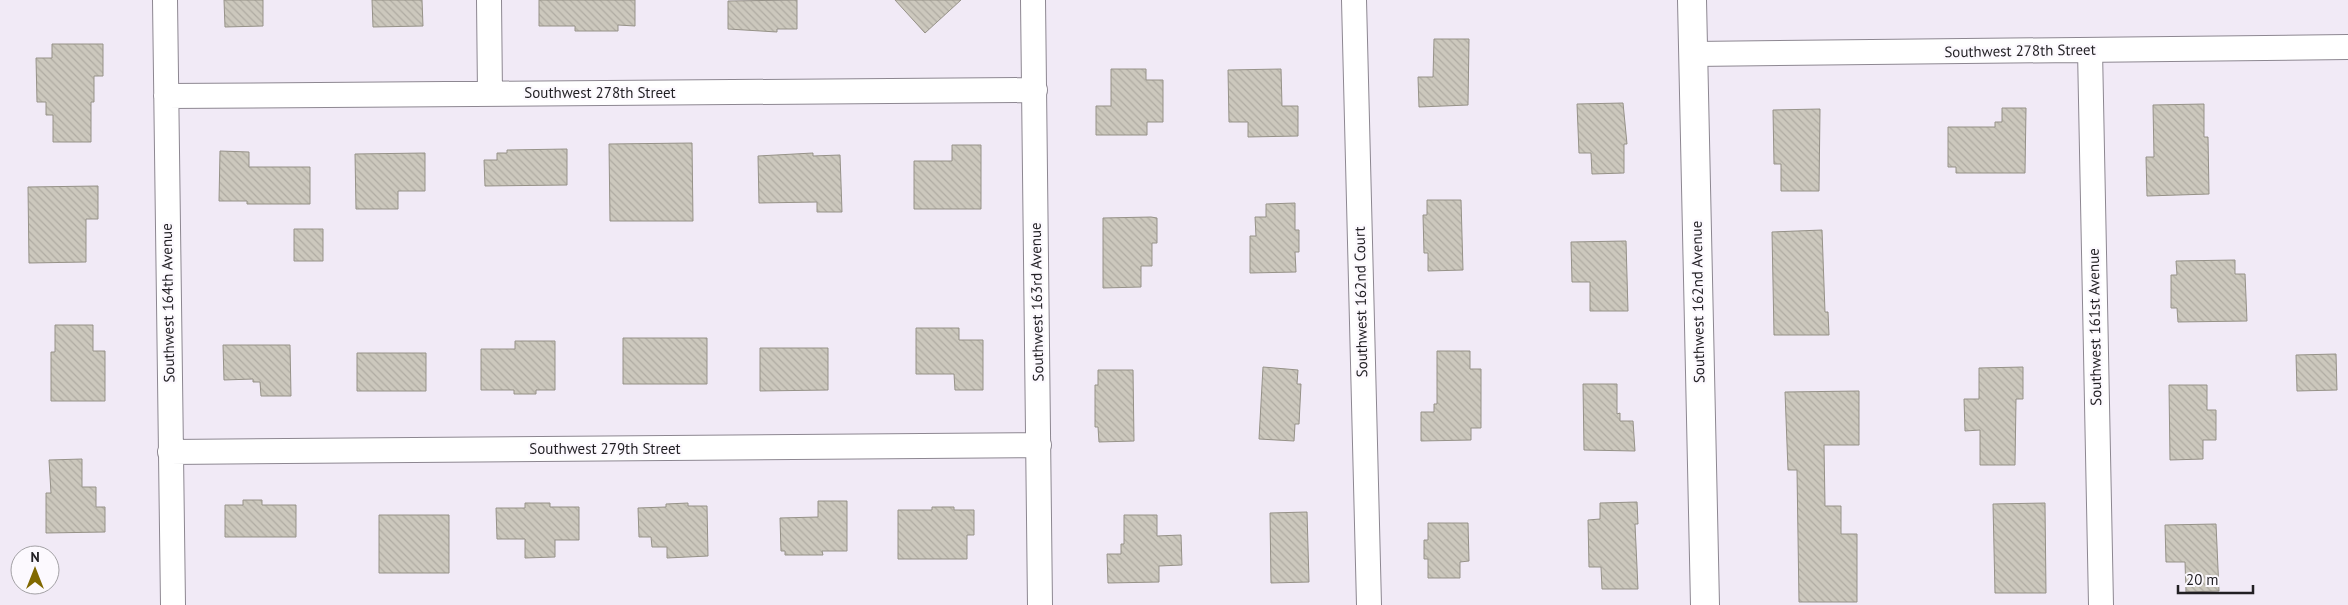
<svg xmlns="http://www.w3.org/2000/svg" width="2348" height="605" viewBox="0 0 2348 605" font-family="'PT Sans',sans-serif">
	<defs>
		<pattern id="building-back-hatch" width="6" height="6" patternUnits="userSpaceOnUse" patternTransform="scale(1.25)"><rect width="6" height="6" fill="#ccc8bd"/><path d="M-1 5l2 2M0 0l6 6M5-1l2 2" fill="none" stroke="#afaba2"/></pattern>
	</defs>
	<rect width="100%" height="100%" fill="#f1eaf6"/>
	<path fill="url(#building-back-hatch)" stroke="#969288" d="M 224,0 L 263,0 L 263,26 L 225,27 Z
		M 372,0 L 422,0 L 423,26 L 373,27 Z
		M 539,0 L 635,0 L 635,26 L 618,25 L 618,31 L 575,31 L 575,26 L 539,26 Z
		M 797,0 L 797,29 L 777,29 L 777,32 L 728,29 L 728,1 Z
		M 895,0 L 961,0 L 925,33 Z
		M 1434,39 L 1469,39 L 1468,105 L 1419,107 L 1418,77 L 1433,77 Z
		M 52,44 L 103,44 L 103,76 L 94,76 L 94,102 L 91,102 L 91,142 L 53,142 L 53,115 L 46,115 L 46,102 L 37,102 L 36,58 L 52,58 Z
		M 1111,69 L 1146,69 L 1146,80 L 1163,80 L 1163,122 L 1147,122 L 1147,135 L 1096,135 L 1096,106 L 1111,106 Z
		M 1281,69 L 1282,106 L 1298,106 L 1298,136 L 1248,137 L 1248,122 L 1229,122 L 1228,70 Z
		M 1623,103 L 1627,144 L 1624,144 L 1624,173 L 1592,174 L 1591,153 L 1579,153 L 1577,104 Z
		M 2204,104 L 2204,137 L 2208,137 L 2209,194 L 2147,196 L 2146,157 L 2154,157 L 2153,105 Z
		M 2002,108 L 2026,108 L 2025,173 L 1956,173 L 1956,167 L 1948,167 L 1948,127 L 1995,127 L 1995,122 L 2002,122 Z
		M 1820,109 L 1819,191 L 1781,191 L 1781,164 L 1774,164 L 1773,110 Z
		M 692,143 L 693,221 L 610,221 L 609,144 Z
		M 952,145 L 981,145 L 981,209 L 914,209 L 914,161 L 952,161 Z
		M 567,149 L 567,185 L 485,186 L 484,160 L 497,160 L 497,153 L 507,153 L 507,150 Z
		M 220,151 L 249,152 L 249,167 L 310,167 L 310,204 L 247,204 L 247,201 L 219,201 Z
		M 425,153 L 425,191 L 398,191 L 398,209 L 356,209 L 355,154 Z
		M 813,153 L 813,156 L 840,155 L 842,212 L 817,212 L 817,202 L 759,203 L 758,156 Z
		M 98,186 L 98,219 L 86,219 L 86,262 L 29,263 L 28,187 Z
		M 1427,200 L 1461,200 L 1463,270 L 1428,271 L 1428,253 L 1424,253 L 1423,215 L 1427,215 Z
		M 1295,203 L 1295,230 L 1299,230 L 1299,252 L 1295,252 L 1296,272 L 1250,273 L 1250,236 L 1256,236 L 1255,217 L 1266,217 L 1266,204 Z
		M 1151,217 L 1157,218 L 1157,243 L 1152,243 L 1152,266 L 1141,266 L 1141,287 L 1103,288 L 1103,218 Z
		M 294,229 L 323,229 L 323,261 L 294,261 Z
		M 1822,230 L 1825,312 L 1828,312 L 1829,335 L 1774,335 L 1772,232 Z
		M 1626,241 L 1628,311 L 1590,311 L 1590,282 L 1572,282 L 1571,242 Z
		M 2235,260 L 2235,274 L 2245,274 L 2247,321 L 2178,322 L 2177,308 L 2171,308 L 2171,275 L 2177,275 L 2176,261 Z
		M 55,325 L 93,325 L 93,351 L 105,351 L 105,401 L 51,401 L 51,352 L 55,352 Z
		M 916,328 L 959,328 L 959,340 L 983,340 L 983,390 L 955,390 L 954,374 L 916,374 Z
		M 623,338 L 707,338 L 707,384 L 623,384 Z
		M 515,341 L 555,341 L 555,390 L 536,390 L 536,394 L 514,394 L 514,390 L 481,390 L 481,349 L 515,349 Z
		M 223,345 L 290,345 L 291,396 L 261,396 L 260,382 L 253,382 L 253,379 L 224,380 Z
		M 760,348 L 828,348 L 828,390 L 760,391 Z
		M 1437,351 L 1470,351 L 1470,369 L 1481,369 L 1481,428 L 1471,428 L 1471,440 L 1421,441 L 1421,412 L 1434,412 L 1434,404 L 1437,404 Z
		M 357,353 L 426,353 L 426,391 L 357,391 Z
		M 2336,354 L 2337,390 L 2297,391 L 2296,355 Z
		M 1263,367 L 1298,370 L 1297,384 L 1301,384 L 1299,424 L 1295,424 L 1294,441 L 1259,439 Z
		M 2023,367 L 2023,399 L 2016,399 L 2015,465 L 1980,465 L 1980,430 L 1965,431 L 1964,399 L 1979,399 L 1979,368 Z
		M 1098,370 L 1133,370 L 1134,441 L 1099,442 L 1098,427 L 1095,427 L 1095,385 L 1098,385 Z
		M 1583,384 L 1617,384 L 1617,414 L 1620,413 L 1620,421 L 1633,421 L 1635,451 L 1584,450 Z
		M 2169,385 L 2207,385 L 2207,410 L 2216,410 L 2216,440 L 2203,440 L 2203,459 L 2170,460 Z
		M 1859,391 L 1859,445 L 1824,445 L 1825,506 L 1841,506 L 1841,534 L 1857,534 L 1857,602 L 1799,602 L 1797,470 L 1788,470 L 1785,392 Z
		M 82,459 L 82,487 L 96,487 L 96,507 L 105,507 L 105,532 L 46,533 L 46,493 L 51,493 L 49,460 Z
		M 243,500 L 262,500 L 262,505 L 296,505 L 296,537 L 225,537 L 225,505 L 243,505 Z
		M 818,501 L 847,501 L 847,551 L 822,551 L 823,555 L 785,555 L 785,551 L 781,551 L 780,518 L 818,517 Z
		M 1637,502 L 1638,524 L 1635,524 L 1638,589 L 1602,589 L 1601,567 L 1589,567 L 1588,520 L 1600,519 L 1600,503 Z
		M 525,503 L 550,503 L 550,507 L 579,507 L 579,540 L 555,540 L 555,557 L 525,558 L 525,539 L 497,539 L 496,508 L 525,508 Z
		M 688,503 L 688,506 L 707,506 L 708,556 L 667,558 L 667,547 L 652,547 L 651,537 L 639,537 L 638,508 L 666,507 L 666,504 Z
		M 2045,503 L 2046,593 L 1995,593 L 1993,504 Z
		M 932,507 L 954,507 L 954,510 L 974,510 L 974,535 L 967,535 L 967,559 L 898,559 L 898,510 L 932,510 Z
		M 1307,512 L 1309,582 L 1271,583 L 1270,513 Z
		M 379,515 L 449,515 L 449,573 L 379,573 Z
		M 1124,515 L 1157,515 L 1157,536 L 1181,535 L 1182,565 L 1159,566 L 1159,582 L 1108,583 L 1107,554 L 1121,554 L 1121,544 L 1124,544 Z
		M 1428,523 L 1468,523 L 1469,561 L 1460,562 L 1460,578 L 1428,578 L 1428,559 L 1424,559 L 1424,540 L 1428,540 Z
		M 2216,524 L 2219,591 L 2186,592 L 2185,562 L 2166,562 L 2165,525 Z"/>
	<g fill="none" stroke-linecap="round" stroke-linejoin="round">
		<defs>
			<path id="minor" d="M 165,0 L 173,605
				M 489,0 L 490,94
				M 1033,0 L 1040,605
				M 1354,0 L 1369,605
				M 2090,50 L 2101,605
				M 1693,54 L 2348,47
				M 166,96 L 1035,90
				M 170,452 L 1039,445"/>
			<path id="tertiary" d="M 1692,0 L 1705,605"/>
		</defs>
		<use href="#minor" stroke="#8d8791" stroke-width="26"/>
		<use href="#tertiary" stroke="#8d8791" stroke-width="30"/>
		<use href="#minor" stroke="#fff" stroke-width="24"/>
		<use href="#tertiary" stroke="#fff" stroke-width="28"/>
	</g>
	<g text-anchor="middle" stroke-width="4.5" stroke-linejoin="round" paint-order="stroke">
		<g font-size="15" fill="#211f23" stroke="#fcf9fe">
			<text transform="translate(2020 51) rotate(-1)" y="5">Southwest 278th Street</text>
			<text x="600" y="98">Southwest 278th Street</text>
			<text transform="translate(1037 302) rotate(-91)" y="5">Southwest 163rd Avenue</text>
			<text transform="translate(1361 302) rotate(-91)" y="5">Southwest 162nd Court</text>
			<text transform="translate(1698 302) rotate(-91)" y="5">Southwest 162nd Avenue</text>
			<text transform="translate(168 303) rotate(-91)" y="5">Southwest 164th Avenue</text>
			<text transform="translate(2095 327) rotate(-91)" y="5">Southwest 161st Avenue</text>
			<text x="605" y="454">Southwest 279th Street</text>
		</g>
	</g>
	<g transform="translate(35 570)"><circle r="24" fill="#fcf9fe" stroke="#a4a2a6"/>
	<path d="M0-4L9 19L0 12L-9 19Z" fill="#816800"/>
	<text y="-8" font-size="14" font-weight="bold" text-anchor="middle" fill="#211f23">N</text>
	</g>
	<path d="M2178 585v8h75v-8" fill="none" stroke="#211f23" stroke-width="2.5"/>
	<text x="2186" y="585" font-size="15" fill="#211f23" stroke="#fcf9fe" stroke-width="4" paint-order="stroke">20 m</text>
</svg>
